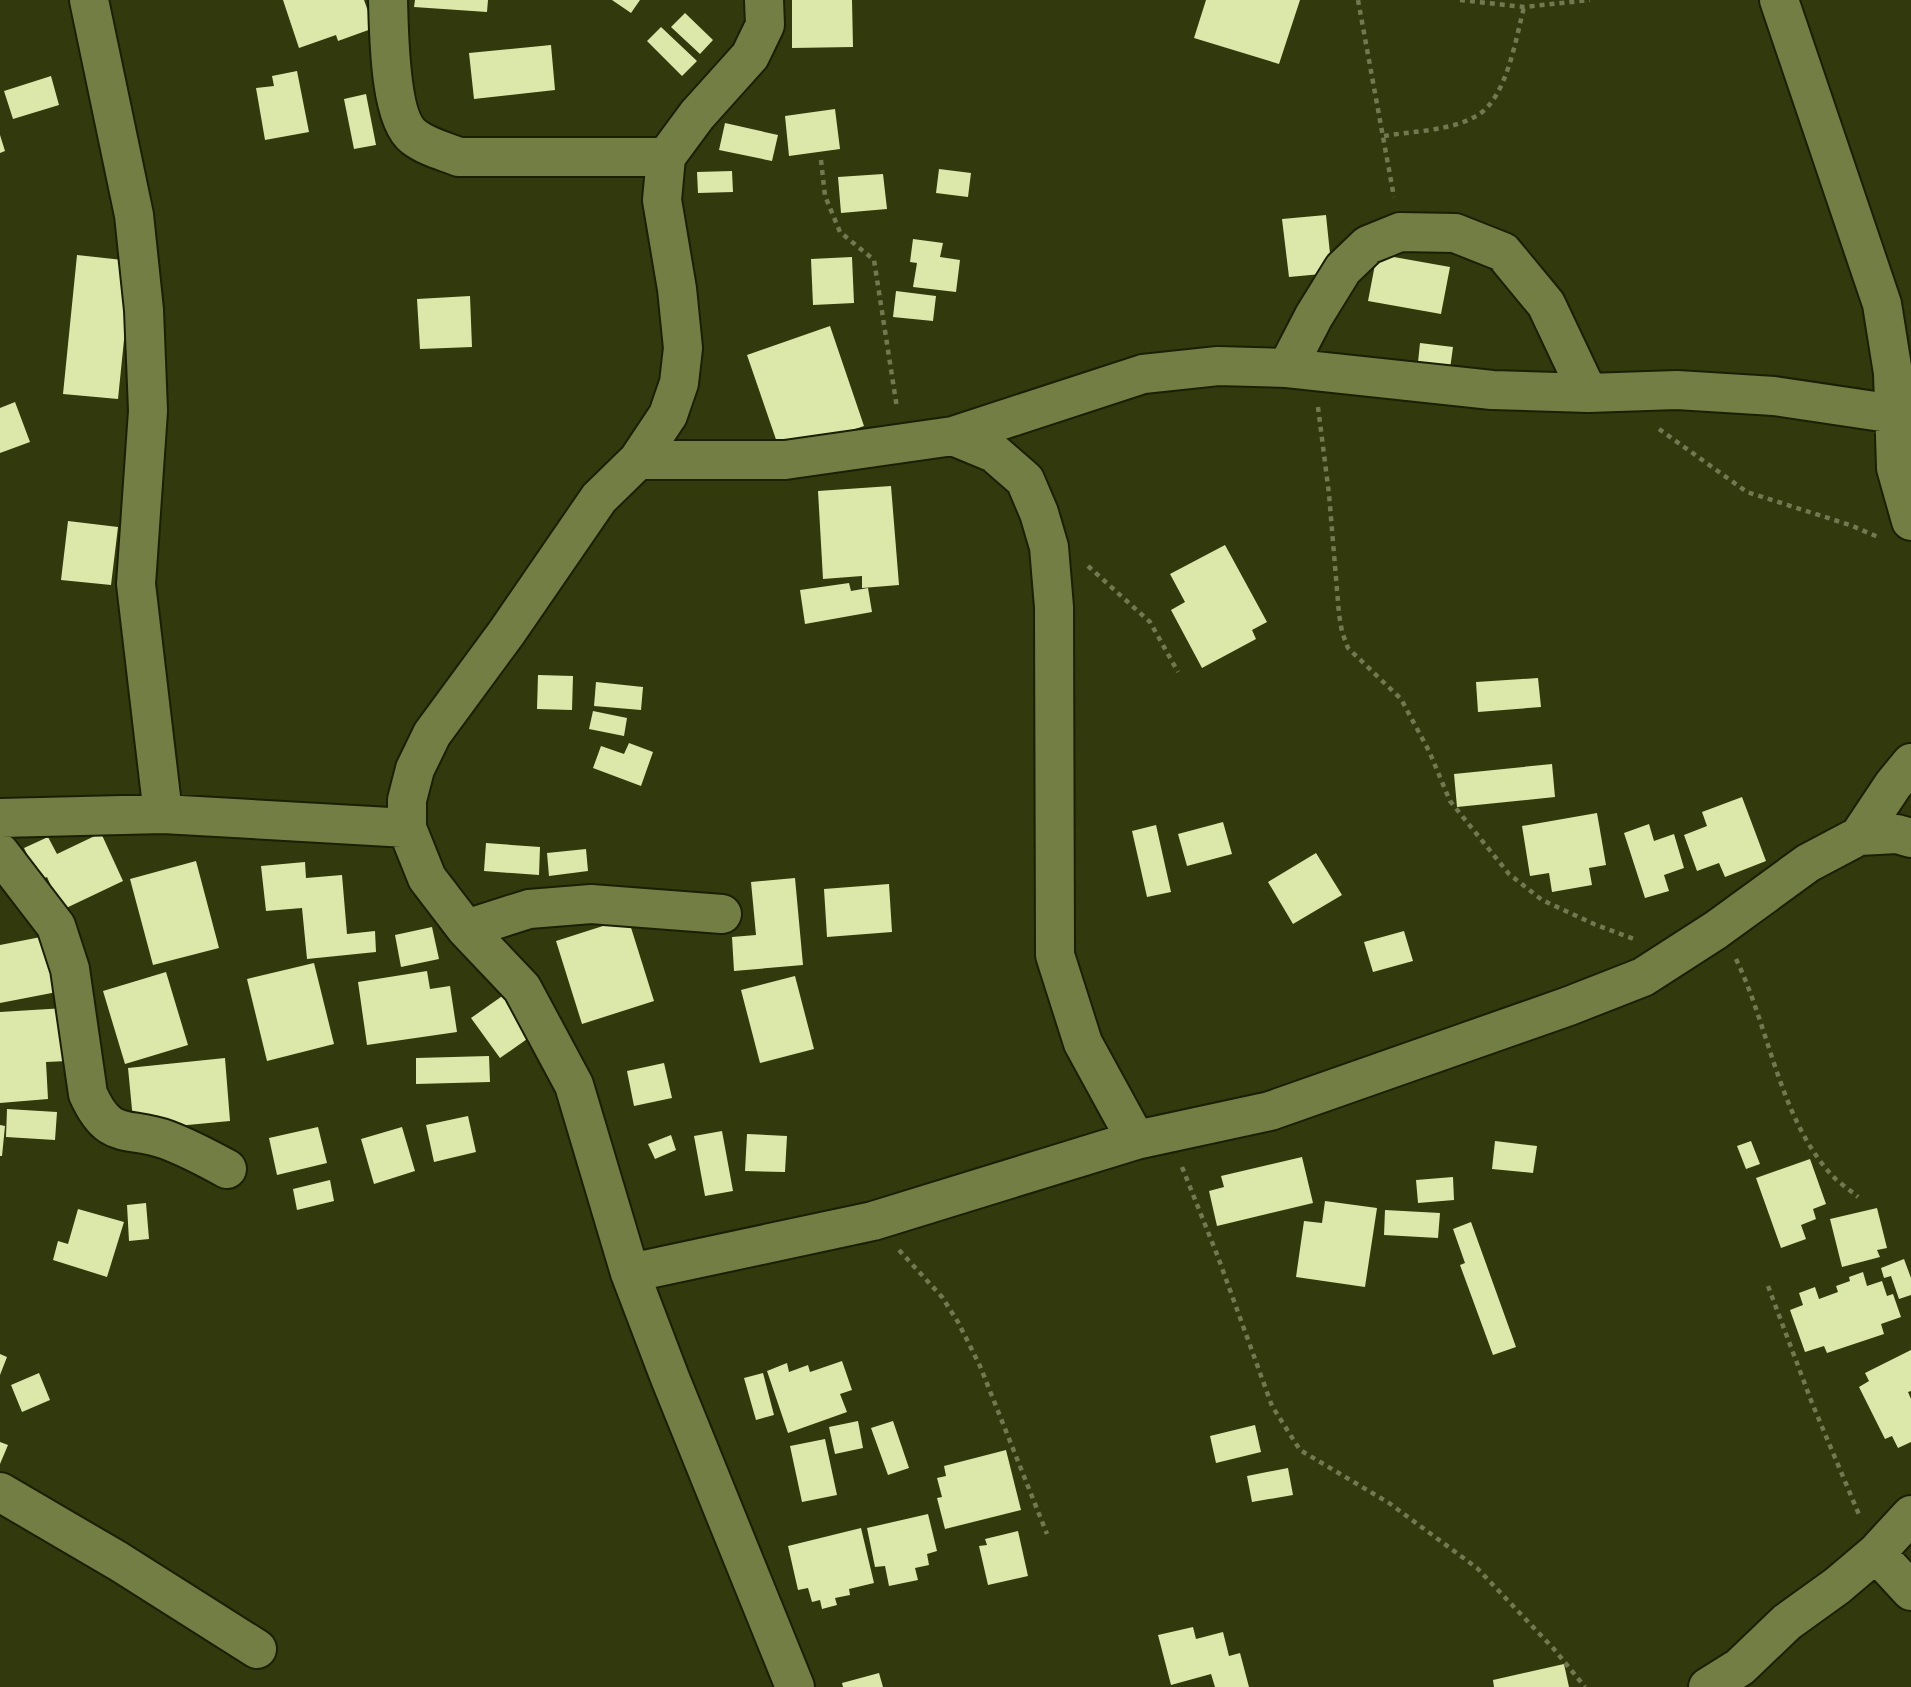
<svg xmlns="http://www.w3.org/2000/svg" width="1911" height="1687" viewBox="0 0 1911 1687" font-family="Overpass,sans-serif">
	<rect width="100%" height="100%" fill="#32390c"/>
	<path fill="#dbe8aa" d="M 283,0 L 364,0 L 374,28 L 338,41 L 336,35 L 299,48 Z
		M 415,0 L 488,0 L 487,12 L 414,7 Z
		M 612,0 L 640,0 L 631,13 Z
		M 792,0 L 852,0 L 853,47 L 792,48 Z
		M 1206,0 L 1300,0 L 1279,64 L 1194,38 Z
		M 685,13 L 713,40 L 700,54 L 671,27 Z
		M 661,27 L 697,61 L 682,76 L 647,41 Z
		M 551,45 L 555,90 L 474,99 L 469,53 Z
		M 297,71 L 309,132 L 265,140 L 256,88 L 274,86 L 272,76 Z
		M 51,76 L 59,105 L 13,119 L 4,91 Z
		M 366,94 L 376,145 L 354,149 L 344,99 Z
		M 835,109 L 840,149 L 789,156 L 785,116 Z
		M 725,123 L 778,135 L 772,161 L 719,150 Z
		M 0,135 L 5,151 L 0,153 Z
		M 939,169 L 971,173 L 968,197 L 936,193 Z
		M 732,171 L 733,192 L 698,193 L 697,172 Z
		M 883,174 L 887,209 L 841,213 L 838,177 Z
		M 1326,215 L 1332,273 L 1289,277 L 1282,219 Z
		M 913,239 L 943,243 L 940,257 L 960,260 L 956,292 L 913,287 L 917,263 L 910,262 Z
		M 1377,254 L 1450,267 L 1441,314 L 1368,301 Z
		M 77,255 L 132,261 L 118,399 L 63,394 Z
		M 852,257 L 854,303 L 813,305 L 811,259 Z
		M 896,291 L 936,296 L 933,321 L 893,317 Z
		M 470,296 L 472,347 L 420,349 L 417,299 Z
		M 830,326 L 864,426 L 781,454 L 747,355 Z
		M 1420,343 L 1453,347 L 1449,376 L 1417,372 Z
		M 15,402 L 30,442 L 0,453 L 0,408 Z
		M 891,486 L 899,585 L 862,588 L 862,576 L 823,579 L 818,491 Z
		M 68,521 L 118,527 L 111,585 L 61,580 Z
		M 1225,545 L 1267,622 L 1252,630 L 1256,639 L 1202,668 L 1171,610 L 1185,602 L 1170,574 Z
		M 849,583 L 851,591 L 868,588 L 872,612 L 805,624 L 800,590 Z
		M 538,675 L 573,676 L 572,710 L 537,709 Z
		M 1538,678 L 1541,707 L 1478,712 L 1476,682 Z
		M 596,682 L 643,687 L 641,710 L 594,706 Z
		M 593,711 L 627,718 L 624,736 L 589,729 Z
		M 629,743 L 653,752 L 641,786 L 593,768 L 601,746 L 624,754 Z
		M 1552,764 L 1555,797 L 1457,807 L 1454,774 Z
		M 1742,797 L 1766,861 L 1725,877 L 1719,863 L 1697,871 L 1684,835 L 1707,826 L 1702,812 Z
		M 1597,813 L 1606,865 L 1589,868 L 1592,885 L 1552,892 L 1549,873 L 1530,876 L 1522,826 Z
		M 1223,822 L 1232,854 L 1187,866 L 1178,834 Z
		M 1649,824 L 1654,841 L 1674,834 L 1684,868 L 1664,875 L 1669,891 L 1645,898 L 1624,833 Z
		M 1156,825 L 1171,892 L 1147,897 L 1132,831 Z
		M 101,833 L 123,881 L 62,910 L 47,877 L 39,880 L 24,848 L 48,837 L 57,854 Z
		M 486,843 L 540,847 L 539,875 L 484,871 Z
		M 586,849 L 588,871 L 549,876 L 547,853 Z
		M 1316,853 L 1342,895 L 1293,924 L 1268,882 Z
		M 196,861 L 219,948 L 153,965 L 130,879 Z
		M 305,862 L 306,878 L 342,875 L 347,934 L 375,931 L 376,952 L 307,959 L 302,908 L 266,911 L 261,866 Z
		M 795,878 L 803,965 L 734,971 L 732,937 L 756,935 L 751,882 Z
		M 889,884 L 892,932 L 827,937 L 824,889 Z
		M 628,918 L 654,1001 L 582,1024 L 556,941 Z
		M 432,927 L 439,959 L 401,967 L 395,935 Z
		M 1404,931 L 1413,961 L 1373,972 L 1364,942 Z
		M 51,935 L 62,991 L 0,1003 L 0,945 Z
		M 314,963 L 334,1044 L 267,1061 L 247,979 Z
		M 427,971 L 430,989 L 450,986 L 457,1032 L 367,1045 L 358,982 Z
		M 166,972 L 188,1045 L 125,1064 L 103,991 Z
		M 795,976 L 814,1049 L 760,1063 L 741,990 Z
		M 508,992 L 537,1032 L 500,1058 L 471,1018 Z
		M 65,1008 L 68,1061 L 46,1062 L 48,1099 L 0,1103 L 0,1012 Z
		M 489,1056 L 490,1082 L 416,1084 L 416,1058 Z
		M 225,1058 L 230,1121 L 134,1130 L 128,1068 Z
		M 664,1063 L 672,1098 L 634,1106 L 627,1071 Z
		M 7,1109 L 57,1112 L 55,1140 L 6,1137 Z
		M 468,1116 L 476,1152 L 434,1162 L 426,1125 Z
		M 0,1125 L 5,1126 L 2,1156 L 0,1156 Z
		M 318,1127 L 327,1163 L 277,1175 L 269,1138 Z
		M 402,1127 L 415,1171 L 374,1184 L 361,1139 Z
		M 722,1131 L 733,1191 L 705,1196 L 694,1136 Z
		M 747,1134 L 787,1136 L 785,1172 L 745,1171 Z
		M 671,1135 L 676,1150 L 655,1159 L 648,1144 Z
		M 1495,1141 L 1537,1146 L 1533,1173 L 1492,1169 Z
		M 1751,1141 L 1760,1164 L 1746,1169 L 1737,1146 Z
		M 1302,1157 L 1313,1203 L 1217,1226 L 1209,1191 L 1224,1187 L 1221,1176 Z
		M 1810,1159 L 1826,1204 L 1813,1209 L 1816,1219 L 1801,1225 L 1806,1239 L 1781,1248 L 1756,1178 Z
		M 1453,1177 L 1454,1200 L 1418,1203 L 1416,1180 Z
		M 330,1180 L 334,1201 L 297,1210 L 293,1189 Z
		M 1325,1201 L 1377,1208 L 1365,1287 L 1296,1277 L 1304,1221 L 1322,1223 Z
		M 146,1203 L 149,1239 L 129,1241 L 127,1205 Z
		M 1877,1208 L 1887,1248 L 1877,1250 L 1880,1257 L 1842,1267 L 1830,1219 Z
		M 78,1209 L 124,1222 L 107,1277 L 53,1260 L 58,1241 L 68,1244 Z
		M 1385,1210 L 1440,1213 L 1438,1238 L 1384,1235 Z
		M 1471,1222 L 1516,1347 L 1493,1355 L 1460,1265 L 1465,1263 L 1453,1229 Z
		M 1904,1259 L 1911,1278 L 1911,1295 L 1899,1299 L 1891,1276 L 1884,1278 L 1881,1268 Z
		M 1863,1272 L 1867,1286 L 1882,1281 L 1887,1296 L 1893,1294 L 1901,1317 L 1881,1324 L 1884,1334 L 1827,1353 L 1824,1346 L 1805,1352 L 1790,1310 L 1803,1305 L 1799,1293 L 1815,1287 L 1819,1299 L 1838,1292 L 1836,1286 L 1850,1281 L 1849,1277 Z
		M 1911,1350 L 1911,1391 L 1908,1392 L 1911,1399 L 1911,1442 L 1898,1448 L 1892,1436 L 1885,1439 L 1859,1387 L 1869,1381 L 1865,1373 Z
		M 0,1354 L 7,1357 L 0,1375 Z
		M 842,1361 L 852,1390 L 840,1394 L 847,1412 L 788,1433 L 767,1371 L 787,1363 L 789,1372 L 808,1365 L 810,1372 Z
		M 39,1373 L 50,1400 L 22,1412 L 11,1385 Z
		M 763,1373 L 774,1415 L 756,1420 L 744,1378 Z
		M 858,1421 L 863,1448 L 835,1454 L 829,1427 Z
		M 893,1421 L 909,1468 L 888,1475 L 871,1428 Z
		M 1255,1425 L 1261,1452 L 1216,1463 L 1210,1436 Z
		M 825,1439 L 837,1495 L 802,1502 L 790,1446 Z
		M 0,1442 L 8,1445 L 0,1464 Z
		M 1006,1450 L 1021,1510 L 945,1529 L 937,1498 L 942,1497 L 937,1478 L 946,1476 L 944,1466 Z
		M 1288,1468 L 1293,1495 L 1252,1502 L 1247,1476 Z
		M 928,1514 L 937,1551 L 927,1554 L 929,1565 L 915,1568 L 918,1580 L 889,1586 L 885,1566 L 875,1567 L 867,1528 Z
		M 861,1528 L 874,1583 L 849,1589 L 850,1595 L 835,1598 L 837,1605 L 822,1609 L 820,1600 L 812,1602 L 808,1588 L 798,1590 L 788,1546 Z
		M 1018,1531 L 1028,1576 L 988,1585 L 979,1546 L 987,1545 L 985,1539 Z
		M 1193,1627 L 1196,1639 L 1223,1632 L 1229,1656 L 1240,1653 L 1249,1687 L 1215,1687 L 1211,1674 L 1171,1685 L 1158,1635 Z
		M 1564,1664 L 1569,1687 L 1494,1687 L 1493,1680 Z
		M 879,1673 L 883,1687 L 843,1687 L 842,1683 Z"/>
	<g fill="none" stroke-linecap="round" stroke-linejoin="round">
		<defs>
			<path id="minor" d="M 89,0 L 134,215 L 144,310 L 148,411 L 136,584 L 163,814
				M 388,0 C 389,30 389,119 414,137 C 427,147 444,151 459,157 L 666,157
				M 764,0 L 765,25 L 750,56 L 697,115 L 666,157 L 662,200 L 677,289 L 683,348 L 679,383 L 668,415 L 638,460 L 599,498 L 507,632 L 432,734 L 415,769 L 407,800 L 407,828 L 427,878 L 466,929 L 522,988 L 574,1085 L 630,1273 L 670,1378 L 795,1687
				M 1779,0 L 1882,304 L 1893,373 L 1896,468 L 1911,521
				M 1287,368 L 1314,316 L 1343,269 L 1368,245 L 1400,232 L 1455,233 L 1503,252 L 1546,304 L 1588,393
				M 953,436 L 994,453 L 1025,480 L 1039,513 L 1049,547 L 1054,607 L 1055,955 L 1083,1043 L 1136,1140
				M 638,460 L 785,460 L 953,436 L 1143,374 L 1218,366 L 1287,368 L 1492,390 L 1588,393 L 1677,390 L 1774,396 L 1895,414
				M 0,818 L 163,814 L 407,828
				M 1859,836 L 1893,785 L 1911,763
				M 0,853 L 56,926 L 70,969 L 88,1094 C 110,1143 127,1125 167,1140 C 188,1148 207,1158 227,1169
				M 466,929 L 529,909 L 591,904 L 722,914
				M 630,1273 L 873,1221 L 1136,1140 L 1270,1111 L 1569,1006 L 1643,977 L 1716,930 L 1808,863 L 1859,836 L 1897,834 L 1911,838
				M 0,1492 L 118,1561 L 257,1649
				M 1876,1553 L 1911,1591
				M 1708,1687 L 1740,1667 L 1787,1622 L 1837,1586 L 1876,1553 L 1911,1515"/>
		</defs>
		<use href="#minor" stroke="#1b1f02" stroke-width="42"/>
		<path stroke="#727951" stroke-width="4.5" stroke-dasharray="5 5" stroke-linecap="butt" d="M 1358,0 L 1394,197
			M 1460,0 L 1524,7 L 1590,0
			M 1384,136 C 1413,131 1452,131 1478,115 C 1507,97 1516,38 1524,7
			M 821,160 L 825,196 L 840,232 L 874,260 L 897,408
			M 1318,407 L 1329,494 L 1339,614 L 1342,632 L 1348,648 L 1401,699 L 1429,751 L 1450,801 L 1509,874 L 1542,900 L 1594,924 L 1634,939
			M 1659,429 L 1747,492 L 1850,525 L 1878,537
			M 1088,566 L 1150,622 L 1178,672
			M 1736,959 C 1769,1027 1779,1115 1829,1172 C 1837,1182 1849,1189 1858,1197
			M 1182,1167 L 1218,1257 L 1272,1406 L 1300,1450 L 1389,1503 L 1477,1568 L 1553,1648 L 1585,1687
			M 899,1250 L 942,1297 L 958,1322 L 980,1366 L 1047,1534
			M 1768,1286 L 1812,1403 L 1860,1517"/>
		<use href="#minor" stroke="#737e44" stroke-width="38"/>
	</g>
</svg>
